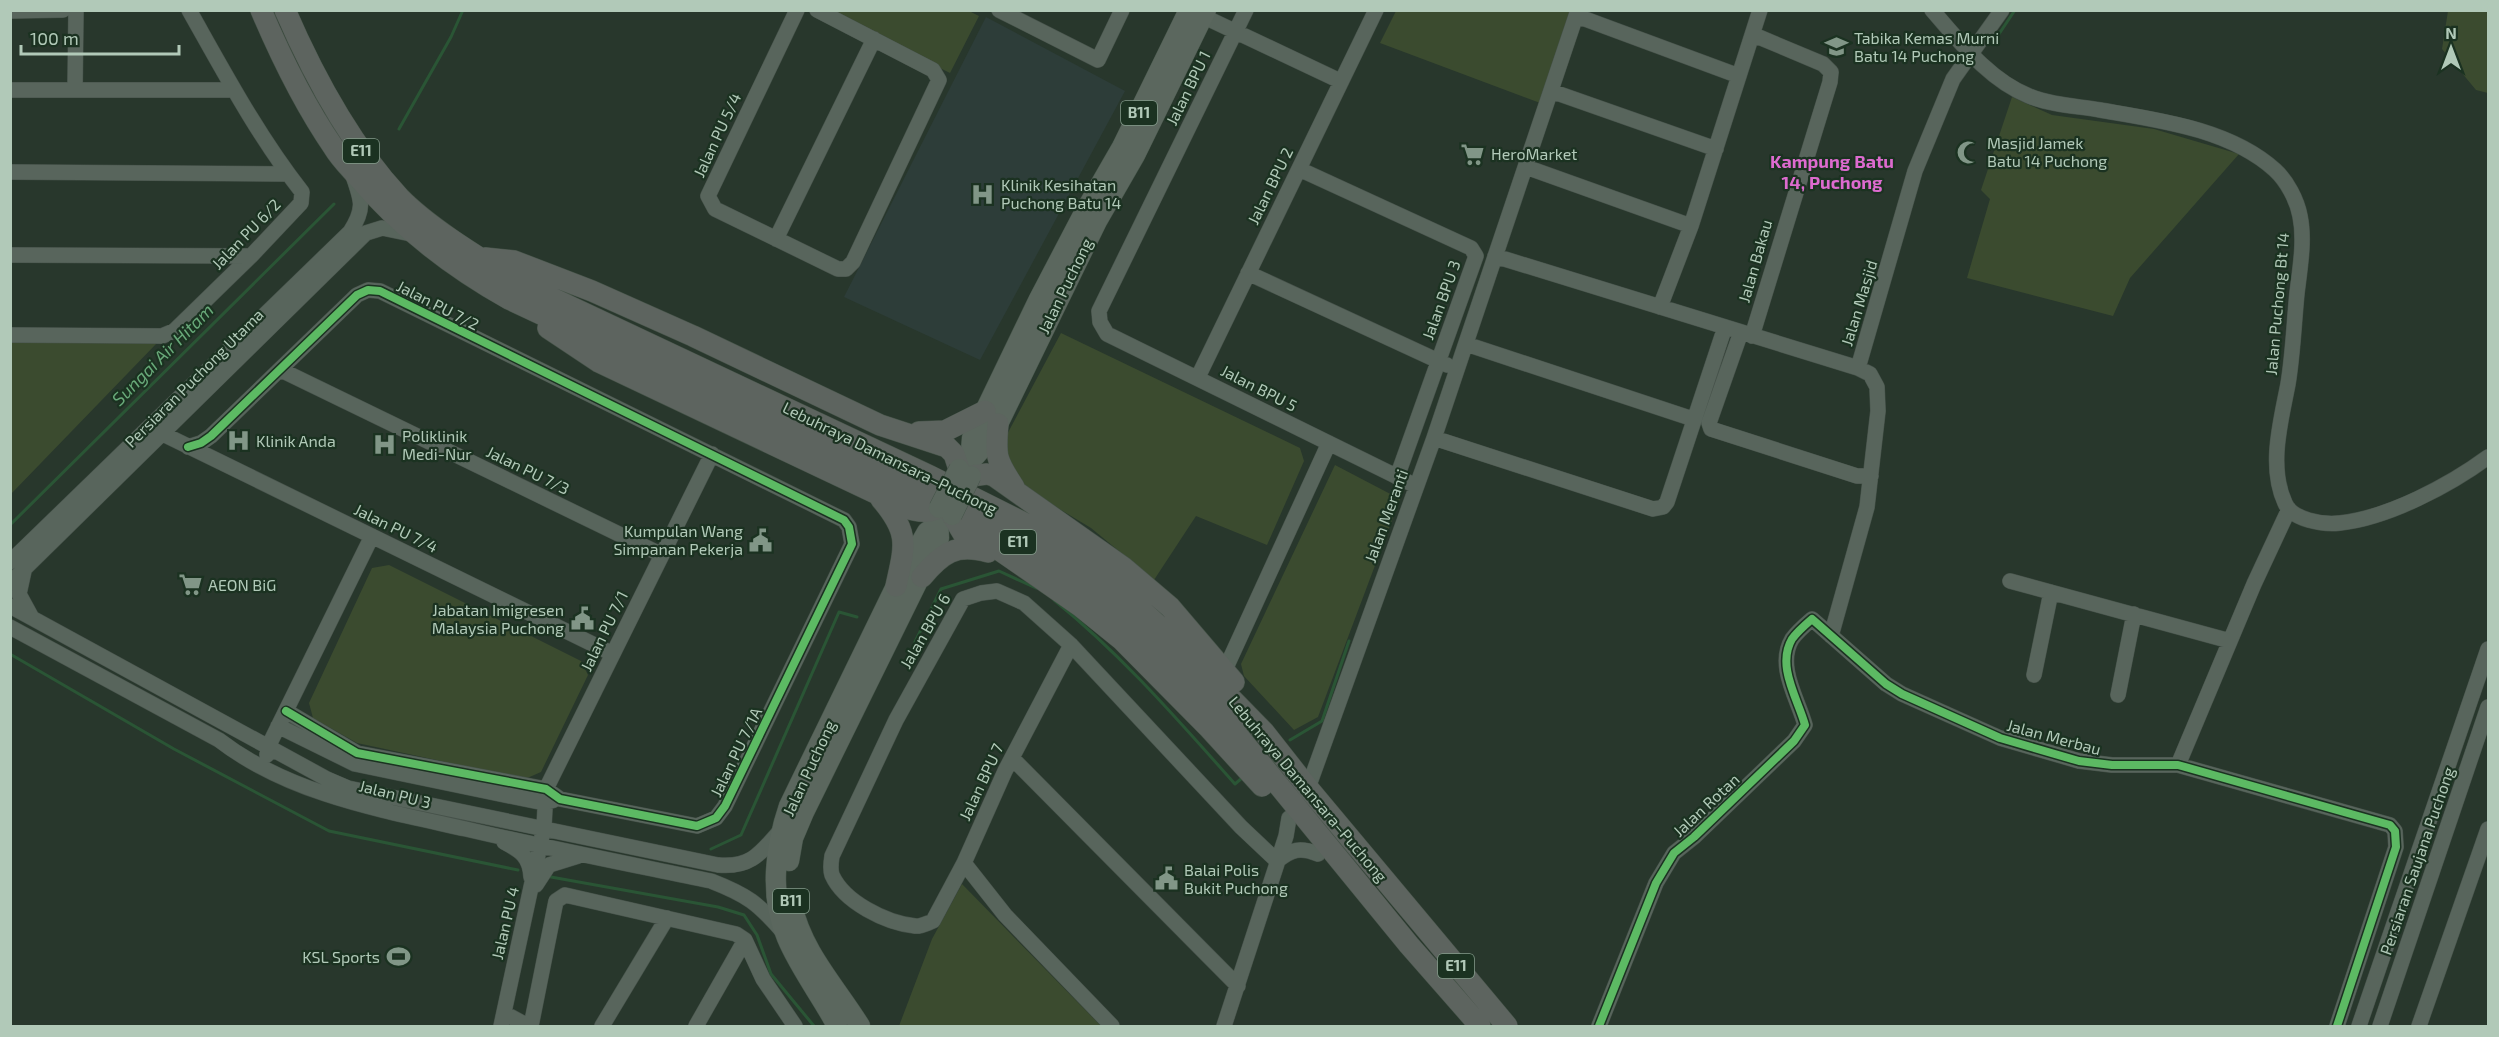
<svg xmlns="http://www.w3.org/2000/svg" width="2499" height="1037" viewBox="0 0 2499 1037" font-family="'Exo 2',sans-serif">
	<rect width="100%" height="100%" fill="#28372c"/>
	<path fill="#2d3d39" d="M 986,17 L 1125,91 L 980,360 L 844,297 Z"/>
	<path fill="#3b4b2f" d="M 836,10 L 967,10 L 979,16 L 950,73 L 834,16 Z
		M 1396,11 L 1574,11 L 1543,104 L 1380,43 Z
		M 2448,11 L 2488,11 L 2488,93 L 2476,90 L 2442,49 Z
		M 2012,97 L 2052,115 L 2154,129 L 2239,154 L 2130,278 L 2113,316 L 1967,278 L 1990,199 L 1981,190 Z
		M 1061,333 L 1300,448 L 1304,461 L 1267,545 L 1196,516 L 1154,580 L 1091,528 L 1028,490 L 1011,473 L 1003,442 Z
		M 11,342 L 157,343 L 11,494 Z
		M 1335,465 L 1400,499 L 1318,717 L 1294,730 L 1244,676 L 1241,664 Z
		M 389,565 L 581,661 L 588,675 L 541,772 L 525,779 L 357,743 L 313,718 L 309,703 L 372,568 Z
		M 962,884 L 1101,1026 L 899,1026 L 932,939 Z"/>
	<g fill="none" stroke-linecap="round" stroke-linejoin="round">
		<path stroke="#2a5535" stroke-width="3" d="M 1995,40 L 2015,10
			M 399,129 L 451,37 L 463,10
			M 10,525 L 334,204
			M 1054,600 C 1122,655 1177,719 1235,784 L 1242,778
			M 915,642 L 941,589 L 999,571 L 1036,588
			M 10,654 L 174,749 L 329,831 L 518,870
			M 1290,740 L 1322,721 L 1349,641
			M 711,849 L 741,835 L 839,612 L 857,617
			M 551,877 L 718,907 L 744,915 L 757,935 L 771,974 L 814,1026"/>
		<defs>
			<path id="minor" d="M 797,10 L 708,196 L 715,209 L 838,269 L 846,269 L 853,262 L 939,80 L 933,70 L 817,10
				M 999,10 L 1098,60 L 1122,10
				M 1246,10 L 1099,311 L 1100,322 L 1107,334 L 1416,486
				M 1932,10 C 1960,42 1989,80 2029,96 C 2051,105 2076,106 2100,110 C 2158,120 2230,129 2275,170 C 2287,181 2297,200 2300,216 C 2305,240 2300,268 2297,293 C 2294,323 2293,354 2288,384 C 2281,421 2268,466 2285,503 C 2292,520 2323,525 2340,523 C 2388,518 2450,485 2488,457
				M 10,11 L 63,10
				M 1194,12 L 1340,81
				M 1577,16 L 1739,76
				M 10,90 L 234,90
				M 75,90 L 76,10
				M 1551,91 L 1716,149
				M 1526,167 L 1691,226
				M 1299,169 L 1471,248 L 1476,256 L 1397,477
				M 10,172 L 288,174
				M 776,239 L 874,39
				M 10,255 L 251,256
				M 1495,256 L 1858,368 L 1870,374 L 1877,387 L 1878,411 L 1867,507 L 1831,636
				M 1248,273 L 1447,365
				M 1660,307 L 1691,226 L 1760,10
				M 1741,332 L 1709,423 L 1711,429 L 1857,476 L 1871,476
				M 10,335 L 162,336 L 174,331 L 251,256 L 301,203 L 302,192 C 258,136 224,72 189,10
				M 1752,336 L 1830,82 L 1831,72 L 1823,64 L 1754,35
				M 1466,344 L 1693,419
				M 1858,368 L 1915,171 L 1953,79 L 2002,10
				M 281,370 L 662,555
				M 1198,377 L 1376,10
				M 163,434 L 613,654
				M 1434,438 L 1653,509 L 1663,507 L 1667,502 L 1725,327
				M 188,447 L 201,443 L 211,436 L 357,295 L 368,290 L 380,291 L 844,520 L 849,527 L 852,544 L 725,806 L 716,818 L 697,826 L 560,799 L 546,789 L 357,753 L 286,711
				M 10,562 L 350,232 C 365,209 362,201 353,176
				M 24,571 L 19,594 L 31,616
				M 2010,581 L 2230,641
				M 10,583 L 366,233 L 382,228 L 411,234
				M 10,606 L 327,779 L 348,788 L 718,865 C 750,868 760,854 780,831
				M 10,627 L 219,740 C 289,794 381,810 466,829 C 547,848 629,864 711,881 C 747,895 758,903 783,932
				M 1071,645 L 1005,771 L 964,863 L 933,921 C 927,923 921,927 915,926 C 886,923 844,902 832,875 C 830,869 831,862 832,856 L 896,720 L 963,599 L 981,593 L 997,591 L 1024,603 L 1071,645 L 1241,827 L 1277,861
				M 1224,672 L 1329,443
				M 2034,675 L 2051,592
				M 2118,695 L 2134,614
				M 278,726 L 355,764 L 544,803 L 554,800
				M 267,755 L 268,747 L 372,536
				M 1012,758 L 1238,986
				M 2178,765 L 2254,584 L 2289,509
				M 1308,788 L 1434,438 L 1578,10
				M 504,842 C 521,851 530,857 531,877
				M 1277,861 C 1292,849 1300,847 1318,854
				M 964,863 L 1005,915 L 1112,1026
				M 536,885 L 549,865 L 578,856
				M 504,1013 L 528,1026
				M 501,1026 L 544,827 L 546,789 L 712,454
				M 531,1026 L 556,901 L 565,895 L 736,934 L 745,940 L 763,979 L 795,1026
				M 602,1026 L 667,918
				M 696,1026 L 745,940
				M 1224,1026 L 1286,836 L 1289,818
				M 1599,1026 L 1656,883 L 1674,853 L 1694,837 L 1794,741 L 1805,725 C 1798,699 1776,666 1792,639 C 1797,632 1805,625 1812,619 L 1886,684 L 1902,694 L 2000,738 L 2079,761 L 2112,765 L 2178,765 L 2390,825 L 2395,831 L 2396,847 L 2337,1026
				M 2359,1026 L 2488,649
				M 2380,1026 L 2488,707
				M 2419,1026 L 2488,829"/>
			<path id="major" d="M 970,465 L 972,438 L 1038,301 L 1084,213 L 1122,147 L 1189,10
				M 959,469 C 977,458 987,442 998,424 L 1097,221 L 1135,155 L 1206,10
				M 789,861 L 793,838 L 804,812 L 939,538 L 938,517
				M 792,905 C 802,952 836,987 860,1026
				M 837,1026 C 822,997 800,969 787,938 C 769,896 775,847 789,806 L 896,586 L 927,532 L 952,515"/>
			<path id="highway" d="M 261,10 C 281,57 305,106 334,148 C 340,158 349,167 357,176 C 400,227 450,266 509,299 L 923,493 L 1017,541 L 1081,584 L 1152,646 L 1235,732 L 1409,945 L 1480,1026
				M 285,10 C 314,77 350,144 399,197 C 429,228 481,259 518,282 L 930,476 L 1038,530 L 1105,577 L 1171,637 L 1264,732 L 1308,788 L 1507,1026
				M 485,258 L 514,261 L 592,291 L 693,336 L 880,425 L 947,447 L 954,454 L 959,469
				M 548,328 L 599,362 L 907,508 C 919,512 927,513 939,508
				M 998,424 C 995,456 996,460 1014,487
				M 919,432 L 945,431 L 985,411
				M 971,476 L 987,474 L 994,476 L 1123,567 L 1170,607 L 1234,682
				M 881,499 C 910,533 905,545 896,586
				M 952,515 L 964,535 L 995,547 L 1080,606 L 1122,640 L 1208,727 L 1262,786
				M 922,577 C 942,553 956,543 988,552"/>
		</defs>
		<use href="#minor" stroke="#46524a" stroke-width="16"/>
		<use href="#major" stroke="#455449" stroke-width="21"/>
		<use href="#highway" stroke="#455348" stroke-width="22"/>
		<use href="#minor" stroke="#58655c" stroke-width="15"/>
		<use href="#major" stroke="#5b675e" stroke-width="20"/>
		<use href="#highway" stroke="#5d645f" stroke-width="21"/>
		<defs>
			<path id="major-bridge" d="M 939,508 L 959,469
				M 952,515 L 971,476"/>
		</defs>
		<use href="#major-bridge" stroke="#455449" stroke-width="21" stroke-linecap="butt"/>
		<use href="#major-bridge" stroke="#5b675e" stroke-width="20"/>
		<defs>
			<path id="cycleway" d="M 188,447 L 201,443 L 211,436 L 357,295 L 368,290 L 380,291 L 844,520 L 849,527 L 852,544 L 725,806 L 716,818 L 697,826 L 560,799 L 546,789 L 357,753 L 286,711
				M 1599,1026 L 1656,883 L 1674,853 L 1694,837 L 1794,741 L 1805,725 C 1798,699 1776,666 1792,639 C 1797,632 1805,625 1812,619 L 1886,684 L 1902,694 L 2000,738 L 2079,761 L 2112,765 L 2178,765 L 2390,825 L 2395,831 L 2396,847 L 2337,1026"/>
		</defs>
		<use href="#cycleway" stroke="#1b3221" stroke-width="11"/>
		<use href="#cycleway" stroke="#5cba63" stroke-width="8"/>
	</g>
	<defs>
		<symbol id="school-bare" viewBox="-9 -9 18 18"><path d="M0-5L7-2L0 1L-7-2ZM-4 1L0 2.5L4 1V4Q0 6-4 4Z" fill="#819687" stroke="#1b3221" stroke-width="2.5" paint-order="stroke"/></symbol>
		<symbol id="mosque-bare" viewBox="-9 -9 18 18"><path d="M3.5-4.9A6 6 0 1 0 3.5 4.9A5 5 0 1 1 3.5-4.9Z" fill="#819687" stroke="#1b3221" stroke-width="2.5" paint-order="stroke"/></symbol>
		<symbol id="supermarket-bare" viewBox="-9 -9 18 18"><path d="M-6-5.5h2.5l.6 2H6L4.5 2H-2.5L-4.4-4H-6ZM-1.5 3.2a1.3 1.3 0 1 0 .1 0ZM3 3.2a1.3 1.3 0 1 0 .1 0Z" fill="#819687" stroke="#1b3221" stroke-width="2.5" paint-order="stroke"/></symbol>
		<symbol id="hospital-bare" viewBox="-9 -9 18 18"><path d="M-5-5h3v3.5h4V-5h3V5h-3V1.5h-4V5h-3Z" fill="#819687" stroke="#1b3221" stroke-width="2.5" paint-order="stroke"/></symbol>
		<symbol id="civic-bare" viewBox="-9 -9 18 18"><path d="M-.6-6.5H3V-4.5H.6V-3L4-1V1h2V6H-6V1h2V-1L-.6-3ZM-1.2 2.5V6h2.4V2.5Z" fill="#819687" stroke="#1b3221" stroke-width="2.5" paint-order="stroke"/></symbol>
		<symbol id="stadium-bare" viewBox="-9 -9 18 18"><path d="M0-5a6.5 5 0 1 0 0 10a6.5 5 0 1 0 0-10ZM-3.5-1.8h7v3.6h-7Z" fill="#819687" stroke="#1b3221" stroke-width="2.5" paint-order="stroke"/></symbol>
	</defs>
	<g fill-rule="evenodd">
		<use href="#school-bare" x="1820" y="30" width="33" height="33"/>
		<use href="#mosque-bare" x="1952" y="136" width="33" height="33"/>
		<use href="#supermarket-bare" x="1456" y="138" width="33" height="33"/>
		<use href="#hospital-bare" x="966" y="178" width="33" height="33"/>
		<use href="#hospital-bare" x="222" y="424" width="33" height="33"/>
		<use href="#hospital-bare" x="368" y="428" width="33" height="33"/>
		<use href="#civic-bare" x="744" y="524" width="33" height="33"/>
		<use href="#supermarket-bare" x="174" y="568" width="33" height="33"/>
		<use href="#civic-bare" x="566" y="602" width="33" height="33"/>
		<use href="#civic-bare" x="1150" y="862" width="33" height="33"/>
		<use href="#stadium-bare" x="382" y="940" width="33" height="33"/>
	</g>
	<g text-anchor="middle" stroke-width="4.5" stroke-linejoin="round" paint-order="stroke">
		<g fill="#1b3221" stroke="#849c8b" stroke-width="1.5">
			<rect x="1121" y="101" width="36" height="24" rx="4.5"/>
			<rect x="343" y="139" width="36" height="24" rx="4.5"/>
			<rect x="1000" y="530" width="36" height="24" rx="4.5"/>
			<rect x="773" y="889" width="36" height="24" rx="4.5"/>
			<rect x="1438" y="954" width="36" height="24" rx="4.5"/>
		</g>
		<g font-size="15" font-weight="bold" fill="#b1c9b8">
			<text x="1139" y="118">B11</text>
			<text x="361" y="156">E11</text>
			<text x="1018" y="547">E11</text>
			<text x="791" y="906">B11</text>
			<text x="1456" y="971">E11</text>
		</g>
		<g font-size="16" fill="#b1c9b8" stroke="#1b3221" text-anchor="start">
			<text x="1854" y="44">Tabika Kemas Murni<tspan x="1854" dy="18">Batu 14 Puchong</tspan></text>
			<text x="1987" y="149">Masjid Jamek<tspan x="1987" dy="18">Batu 14 Puchong</tspan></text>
			<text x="1491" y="160">HeroMarket</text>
			<text x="1001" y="191">Klinik Kesihatan<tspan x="1001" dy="18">Puchong Batu 14</tspan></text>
			<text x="402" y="442">Poliklinik<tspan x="402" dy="18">Medi-Nur</tspan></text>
			<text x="256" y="447">Klinik Anda</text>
			<text x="743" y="537" text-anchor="end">Kumpulan Wang<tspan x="743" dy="18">Simpanan Pekerja</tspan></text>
			<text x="208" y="591">AEON BiG</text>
			<text x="564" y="616" text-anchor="end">Jabatan Imigresen<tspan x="564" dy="18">Malaysia Puchong</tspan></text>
			<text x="1184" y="876">Balai Polis<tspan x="1184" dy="18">Bukit Puchong</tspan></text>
			<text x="380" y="963" text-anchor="end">KSL Sports</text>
		</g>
		<g font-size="16" fill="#b1c9b8" stroke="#1b3221">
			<text transform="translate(1188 88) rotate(-64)" y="6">Jalan BPU 1</text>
			<text transform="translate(717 135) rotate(-65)" y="6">Jalan PU 5/4</text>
			<text transform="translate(1270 186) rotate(-64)" y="6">Jalan BPU 2</text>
			<text transform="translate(246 234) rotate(-46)" y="6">Jalan PU 6/2</text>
			<text transform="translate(1755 261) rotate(-74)" y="6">Jalan Bakau</text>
			<text transform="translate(1065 286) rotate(-64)" y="6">Jalan Puchong</text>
			<text transform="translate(1441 300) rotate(-70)" y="6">Jalan BPU 3</text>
			<text transform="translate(1859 303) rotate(-73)" y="6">Jalan Masjid</text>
			<text transform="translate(2277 304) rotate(-85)" y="6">Jalan Puchong Bt 14</text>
			<text transform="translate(438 305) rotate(27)" y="6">Jalan PU 7/2</text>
			<text transform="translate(194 378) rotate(-45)" y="6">Persiaran Puchong Utama</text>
			<text transform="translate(1259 388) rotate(27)" y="6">Jalan BPU 5</text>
			<text transform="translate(890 458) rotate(26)" y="6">Lebuhraya Damansara–Puchong</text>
			<text transform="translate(528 470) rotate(26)" y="6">Jalan PU 7/3</text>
			<text transform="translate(1386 516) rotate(-70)" y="6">Jalan Meranti</text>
			<text transform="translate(396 528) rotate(26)" y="6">Jalan PU 7/4</text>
			<text transform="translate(604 631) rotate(-64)" y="6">Jalan PU 7/1</text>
			<text transform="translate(925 631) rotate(-60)" y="6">Jalan BPU 6</text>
			<text transform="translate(2054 737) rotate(15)" y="6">Jalan Merbau</text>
			<text transform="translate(736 752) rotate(-64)" y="6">Jalan PU 7/1A</text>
			<text transform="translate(809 768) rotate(-65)" y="6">Jalan Puchong</text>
			<text transform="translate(981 782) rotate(-65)" y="6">Jalan BPU 7</text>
			<text transform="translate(1308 789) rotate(50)" y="6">Lebuhraya Damansara–Puchong</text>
			<text transform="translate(395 794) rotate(14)" y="6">Jalan PU 3</text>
			<text transform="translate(1706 805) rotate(-43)" y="6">Jalan Rotan</text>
			<text transform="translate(2417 861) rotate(-71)" y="6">Persiaran Saujana Puchong</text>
			<text transform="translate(505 923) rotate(-77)" y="6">Jalan PU 4</text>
		</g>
		<g font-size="18" font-weight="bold" fill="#dd6bcf" stroke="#1b3221">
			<text x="1832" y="168">Kampung Batu<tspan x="1832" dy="21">14, Puchong</tspan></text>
		</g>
		<g font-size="18" font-style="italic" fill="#68a979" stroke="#1b3221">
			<text transform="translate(163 355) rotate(-45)" y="6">Sungai Air Hitam</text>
		</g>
	</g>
	<rect width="2499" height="1037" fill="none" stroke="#b1c9b8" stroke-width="24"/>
	<g transform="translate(2451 48)" stroke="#1b3221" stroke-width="4.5" paint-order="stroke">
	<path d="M0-4.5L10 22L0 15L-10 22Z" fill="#b1c9b8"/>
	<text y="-9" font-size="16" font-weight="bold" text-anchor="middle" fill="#b1c9b8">N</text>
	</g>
	<path d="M21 45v9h158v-9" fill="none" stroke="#b1c9b8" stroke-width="3"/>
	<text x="30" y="45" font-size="18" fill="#b1c9b8" stroke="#1b3221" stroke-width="4.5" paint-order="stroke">100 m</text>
</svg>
